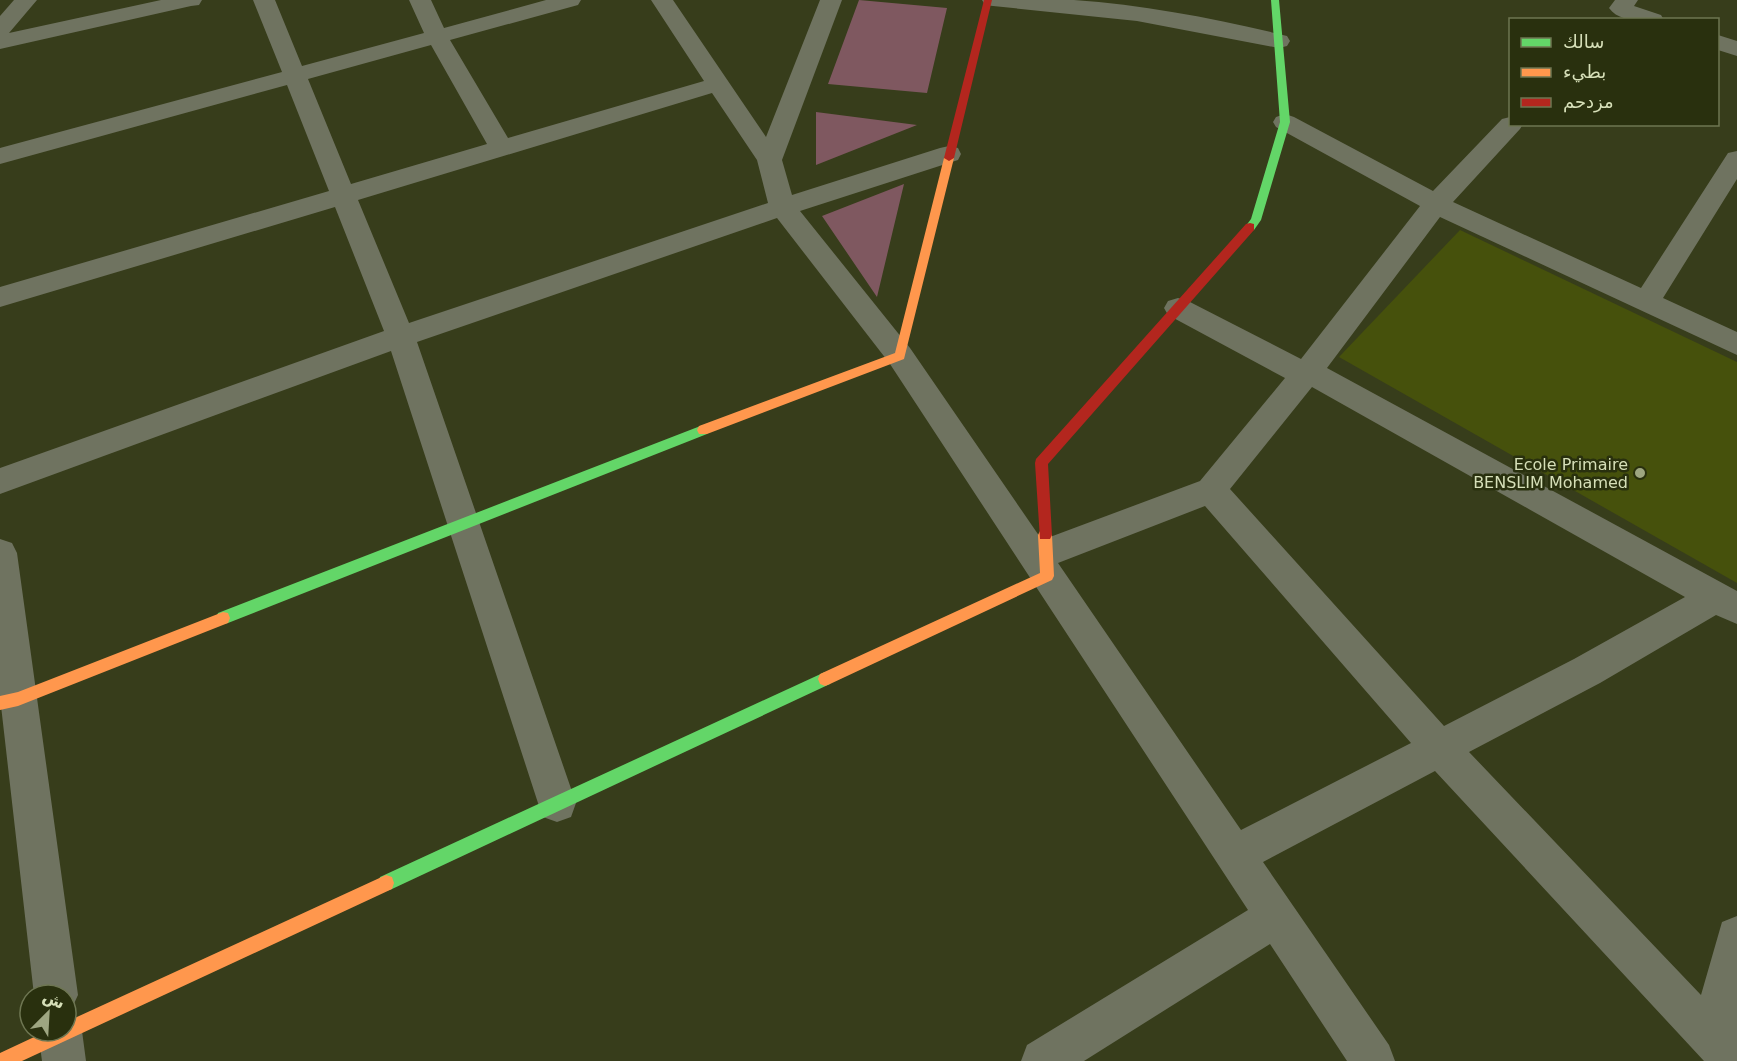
<svg xmlns="http://www.w3.org/2000/svg" width="1737" height="1061" viewBox="0 0 1737 1061" font-family="'DejaVu Sans',Vazirmatn,sans-serif">
	<rect width="100%" height="100%" fill="#373d1b"/>
	<path fill="#46510c" d="M 1460,230 L 1737,362 L 1737,583 L 1339,357 Z"/>
	<path fill="#7f5860" d="M 859,0 L 947,8 L 927,93 L 828,84 Z
		M 816,112 L 917,125 L 816,165 Z
		M 904,184 L 877,297 L 822,216 Z"/>
	<g fill="none" stroke-linecap="round" stroke-linejoin="round">
		<path fill="#6f7360" fill-rule="evenodd" d="M 14,0 L 37,0 L 9,33 L 161,0 L 202,0 L 199,5 L 191,6 L 0,49 L 0,16 Z
			M 253,0 L 275,0 L 302,66 L 424,33 L 409,0 L 431,0 L 444,28 L 546,0 L 581,0 L 578,5 L 450,40 L 508,138 L 704,81 L 651,0 L 673,0 L 766,137 L 820,0 L 842,0 L 782,160 L 792,195 L 940,148 L 949,146 L 958,148 L 961,154 L 958,160 L 800,211 L 910,348 L 1042,540 L 1200,481 L 1285,378 L 1168,315 L 1164,308 L 1168,301 L 1178,298 L 1188,301 L 1301,359 L 1420,206 L 1276,127 L 1273,122 L 1276,117 L 1285,114 L 1294,117 L 1433,191 L 1502,119 L 1510,117 L 1510,124 L 1523,124 L 1520,129 L 1453,202 L 1641,288 L 1728,153 L 1737,151 L 1737,179 L 1663,298 L 1737,332 L 1737,355 L 1440,217 L 1327,368 L 1737,591 L 1737,624 L 1716,615 L 1600,683 L 1469,752 L 1701,995 L 1722,922 L 1737,916 L 1737,1061 L 1704,1061 L 1435,771 L 1263,862 L 1389,1045 L 1395,1061 L 1347,1061 L 1270,944 L 1084,1061 L 1021,1061 L 1027,1045 L 1248,910 L 890,364 L 777,218 L 417,342 L 576,803 L 571,817 L 557,822 L 543,817 L 538,803 L 391,351 L 0,494 L 0,468 L 384,331 L 335,207 L 0,307 L 0,287 L 329,191 L 287,85 L 0,164 L 0,148 L 282,72 ZM 431,45 L 487,144 L 351,184 L 308,79 ZM 712,93 L 757,160 L 768,203 L 409,323 L 358,200 ZM 1312,387 L 1685,597 L 1574,659 L 1444,726 L 1230,489 ZM 1205,506 L 1411,743 L 1241,830 L 1058,563 Z
			M 982,0 C 1013,0 1044,0 1074,0 C 1145,5 1218,19 1287,36 L 1290,41 L 1287,46 L 1279,48 L 1137,21 L 993,6 L 985,5 Z
			M 1615,0 L 1638,0 L 1634,6 L 1661,15 L 1664,20 C 1647,20 1620,24 1609,8 Z
			M 1718,35 L 1737,41 L 1737,56 L 1718,50 Z
			M 0,539 L 12,543 L 17,553 L 78,995 L 71,1010 L 67,1012 L 75,1016 L 82,1031 L 86,1061 L 42,1061 L 38,1031 L 66,1031 L 66,995 L 34,995 L 0,697 Z"/>
		<path fill="#63d668" fill-rule="evenodd" d="M 1271,0 L 1279,0 L 1290,122 L 1261,220 L 1254,230 L 1250,231 L 1245,227 L 1251,219 L 1280,122 Z
			M 703,425 L 709,430 L 707,434 L 228,623 L 223,624 L 218,623 L 216,618 L 218,613 Z
			M 825,672 L 830,674 L 832,679 L 830,684 L 392,889 L 386,891 L 380,889 L 378,883 L 380,877 Z"/>
		<path fill="#ff974d" fill-rule="evenodd" d="M 949,155 L 954,158 L 904,359 L 707,434 L 699,434 L 697,430 L 699,426 L 895,353 L 944,158 Z
			M 1045,529 L 1050,531 L 1052,535 L 1054,576 L 1052,580 L 830,684 L 825,686 L 820,684 L 818,679 L 820,674 L 1040,573 L 1038,535 L 1040,531 Z
			M 223,612 L 228,613 L 230,618 L 228,623 L 18,706 L 0,710 L 0,696 L 18,692 Z
			M 386,875 L 392,877 L 394,883 L 392,889 L 22,1061 L 0,1061 L 0,1053 L 47,1031 L 66,1031 L 66,1022 Z"/>
		<path fill="#b3261e" fill-rule="evenodd" d="M 984,0 L 992,0 L 954,158 L 949,161 L 944,158 Z
			M 1250,223 L 1254,224 L 1254,230 L 1048,464 L 1052,535 L 1050,539 L 1040,539 L 1035,463 L 1036,459 L 1246,224 Z"/>
	</g>
	<circle fill="#9ea681" stroke="#29300e" stroke-width="2" cx="1640" cy="473" r="6"/>
	<g text-anchor="middle" stroke-width="5" stroke-linejoin="round" paint-order="stroke">
		<g font-size="16" fill="#d6dfb8" stroke="#29300e" text-anchor="end">
			<text x="1628" y="470">Ecole Primaire<tspan x="1628" dy="18">BENSLIM Mohamed</tspan></text>
		</g>
	</g>
	<rect x="1509" y="18" width="210" height="108" fill="#29300e" stroke="#6e7652" stroke-width="1.5"/>
	<rect x="1521" y="38" width="30" height="9" fill="#63d668" stroke="#6e7652" stroke-width="1.5"/>
	<text x="1563" y="48" font-size="18" fill="#d6dfb8">سالك</text>
	<rect x="1521" y="68" width="30" height="9" fill="#ff974d" stroke="#6e7652" stroke-width="1.5"/>
	<text x="1563" y="78" font-size="18" fill="#d6dfb8">بطيء</text>
	<rect x="1521" y="98" width="30" height="9" fill="#b3261e" stroke="#6e7652" stroke-width="1.5"/>
	<text x="1563" y="108" font-size="18" fill="#d6dfb8">مزدحم</text>
	<g transform="translate(48 1013) rotate(24)"><circle r="28" fill="#29300e" stroke="#6e7652" stroke-width="1.5"/>
	<path d="M0-4.5L10 22L0 15L-10 22Z" fill="#9ea681"/>
	<text y="-9" font-size="16" font-weight="bold" text-anchor="middle" fill="#d6dfb8">ش</text>
	</g>
</svg>
